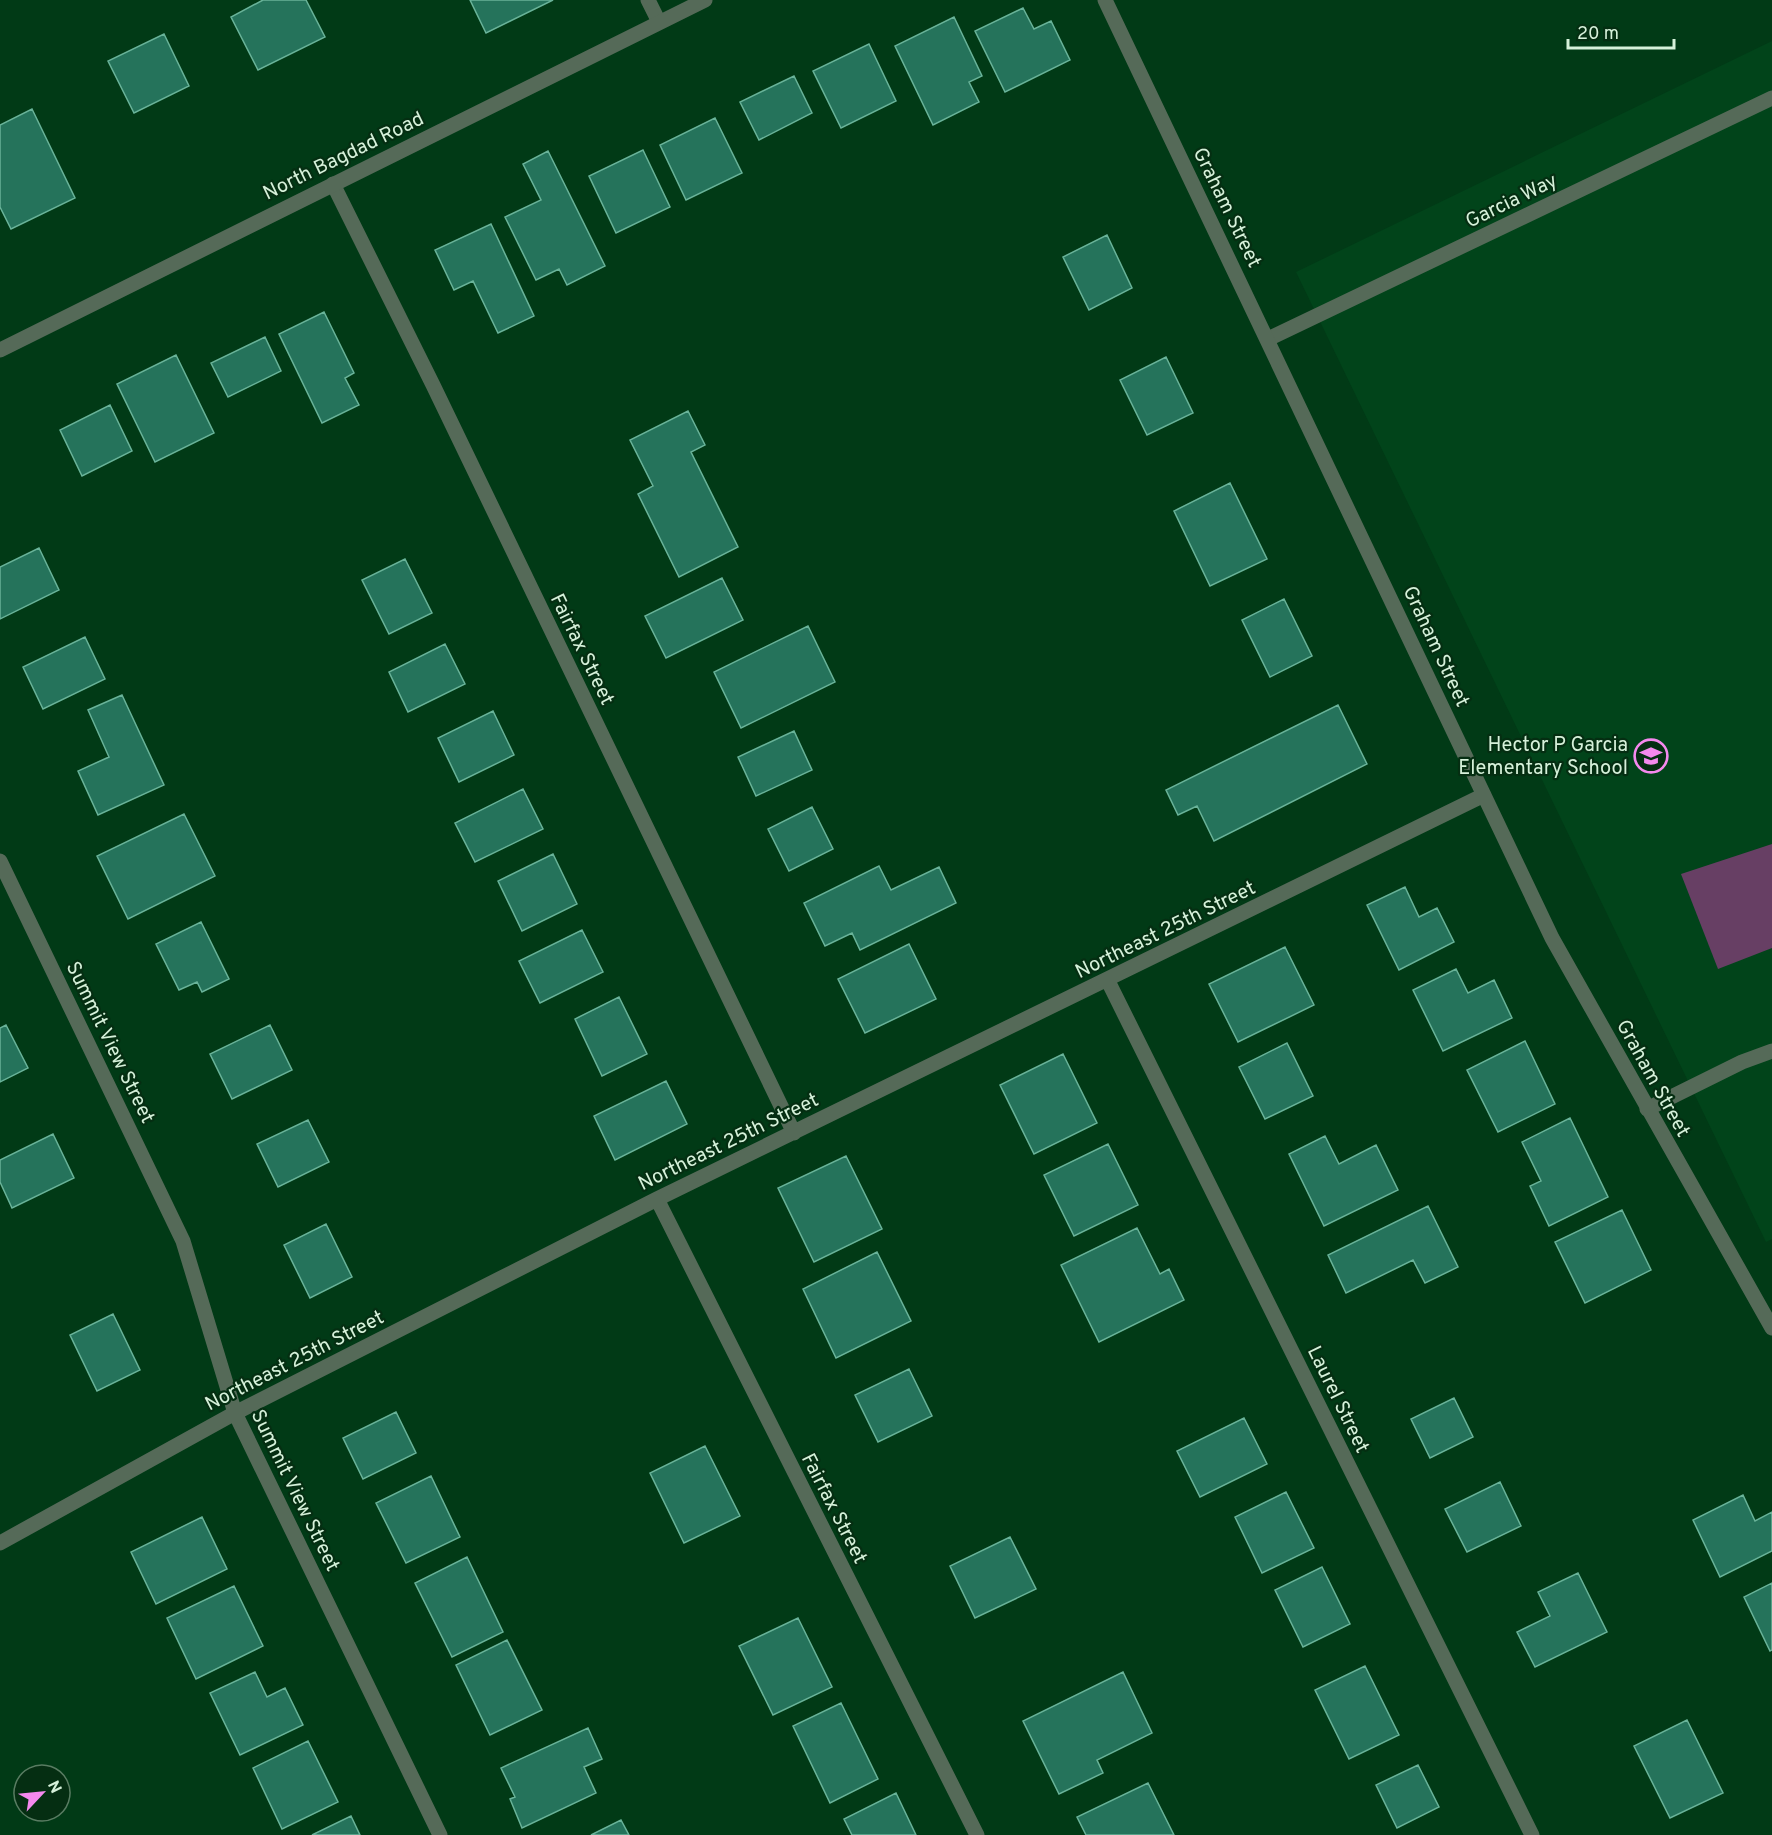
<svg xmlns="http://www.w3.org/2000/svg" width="1772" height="1835" viewBox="0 0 1772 1835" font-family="Overpass,sans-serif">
	<rect width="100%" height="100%" fill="#013a16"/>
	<path fill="#01441a" d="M 1772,41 L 1772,1239 L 1766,1242 L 1296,272 Z"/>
	<path fill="#673f64" d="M 1772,844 L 1772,948 L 1718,969 L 1681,874 Z"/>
	<path fill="#25735b" stroke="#69b399" stroke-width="1.5" d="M 263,0 L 306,0 L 325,37 L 258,70 L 231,17 Z
		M 470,0 L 553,0 L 486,33 Z
		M 1023,8 L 1034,29 L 1051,21 L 1070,60 L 1005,92 L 975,31 Z
		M 954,17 L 982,76 L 969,82 L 979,102 L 933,125 L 895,46 Z
		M 164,34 L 189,86 L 134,113 L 108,61 Z
		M 869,44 L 896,101 L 841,128 L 813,71 Z
		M 794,76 L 812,113 L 759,140 L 740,102 Z
		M 32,109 L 75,198 L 11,229 L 0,207 L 0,125 Z
		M 715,118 L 742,173 L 686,200 L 660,145 Z
		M 643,150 L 670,207 L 616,233 L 589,176 Z
		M 548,151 L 605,266 L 567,285 L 559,269 L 536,280 L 505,217 L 541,200 L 523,164 Z
		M 491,224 L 534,316 L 498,333 L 473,281 L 454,290 L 435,250 Z
		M 1107,235 L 1132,288 L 1089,310 L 1063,257 Z
		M 324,312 L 354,373 L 345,378 L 359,405 L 322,423 L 279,334 Z
		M 265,337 L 281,371 L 228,397 L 211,363 Z
		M 176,355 L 214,433 L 155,462 L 117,384 Z
		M 1166,357 L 1193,413 L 1147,435 L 1120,380 Z
		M 110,405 L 132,451 L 82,476 L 60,430 Z
		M 688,411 L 705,445 L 691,452 L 738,547 L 679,577 L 638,494 L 653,486 L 630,440 Z
		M 1230,483 L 1267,559 L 1210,586 L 1174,511 Z
		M 39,548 L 59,590 L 0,619 L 0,567 Z
		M 405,559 L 432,613 L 389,634 L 362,580 Z
		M 722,578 L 743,620 L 666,658 L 645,616 Z
		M 1284,599 L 1312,656 L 1270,677 L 1242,620 Z
		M 808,626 L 835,682 L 741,728 L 714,672 Z
		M 85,637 L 105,679 L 43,709 L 23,667 Z
		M 445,644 L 465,684 L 408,712 L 389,672 Z
		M 122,695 L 164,785 L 98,815 L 78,771 L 109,757 L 88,710 Z
		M 1338,705 L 1367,764 L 1214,841 L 1197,806 L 1178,815 L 1166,790 Z
		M 493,711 L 514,755 L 459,782 L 438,738 Z
		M 794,731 L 812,770 L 756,796 L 738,757 Z
		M 523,789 L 543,829 L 475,862 L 455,823 Z
		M 812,807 L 833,849 L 789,871 L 768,829 Z
		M 184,814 L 215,876 L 128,919 L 97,856 Z
		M 553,854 L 577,904 L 522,931 L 498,881 Z
		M 879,866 L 891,890 L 939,867 L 956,903 L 860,950 L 852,933 L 825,946 L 804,903 Z
		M 1405,887 L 1419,917 L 1437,908 L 1454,942 L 1399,970 L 1367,905 Z
		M 201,922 L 229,979 L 202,992 L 197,982 L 179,990 L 156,944 Z
		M 582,930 L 603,972 L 540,1003 L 519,961 Z
		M 909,944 L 936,999 L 865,1033 L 838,979 Z
		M 1285,947 L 1314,1005 L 1238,1042 L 1209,984 Z
		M 1456,969 L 1468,993 L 1494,980 L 1512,1018 L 1443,1051 L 1413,990 Z
		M 619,997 L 647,1054 L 602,1076 L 575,1019 Z
		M 6,1025 L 28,1068 L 0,1082 L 0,1028 Z
		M 270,1025 L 292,1070 L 232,1099 L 210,1054 Z
		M 1525,1041 L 1555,1104 L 1498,1132 L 1467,1070 Z
		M 1287,1043 L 1313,1096 L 1265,1119 L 1239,1067 Z
		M 1063,1054 L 1097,1123 L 1034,1154 L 1000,1085 Z
		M 666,1081 L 687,1124 L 615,1160 L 594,1116 Z
		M 1570,1118 L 1608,1197 L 1549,1226 L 1530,1186 L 1541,1181 L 1522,1142 Z
		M 308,1120 L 329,1162 L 278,1187 L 257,1144 Z
		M 53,1134 L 74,1178 L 12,1208 L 0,1182 L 0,1160 Z
		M 1325,1136 L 1339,1164 L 1376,1145 L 1398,1190 L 1324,1226 L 1289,1154 Z
		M 1108,1144 L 1138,1205 L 1074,1236 L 1044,1175 Z
		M 846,1156 L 882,1229 L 814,1262 L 778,1188 Z
		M 1428,1206 L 1458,1267 L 1425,1283 L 1413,1260 L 1346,1293 L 1328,1255 Z
		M 1622,1210 L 1651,1270 L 1585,1303 L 1555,1242 Z
		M 326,1224 L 352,1277 L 310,1298 L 284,1245 Z
		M 1137,1228 L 1160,1274 L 1169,1269 L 1184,1300 L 1099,1342 L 1061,1265 Z
		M 877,1252 L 911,1321 L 836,1358 L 803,1289 Z
		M 113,1314 L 140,1370 L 97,1391 L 70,1335 Z
		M 909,1369 L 932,1416 L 878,1442 L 855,1395 Z
		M 1454,1398 L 1473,1437 L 1430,1458 L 1411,1419 Z
		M 396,1412 L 416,1453 L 363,1479 L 343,1438 Z
		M 1244,1418 L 1267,1464 L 1200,1497 L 1177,1451 Z
		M 705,1446 L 740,1516 L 684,1543 L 650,1473 Z
		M 431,1476 L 460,1537 L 406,1563 L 376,1503 Z
		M 1500,1482 L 1521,1526 L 1467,1552 L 1445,1509 Z
		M 1286,1492 L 1314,1548 L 1262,1573 L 1235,1517 Z
		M 1743,1495 L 1755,1521 L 1772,1512 L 1772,1551 L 1720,1577 L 1693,1520 Z
		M 202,1517 L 227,1569 L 156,1604 L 131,1552 Z
		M 1010,1537 L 1036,1589 L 975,1618 L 950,1566 Z
		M 467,1557 L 503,1632 L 452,1657 L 415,1583 Z
		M 1322,1567 L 1350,1624 L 1303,1647 L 1275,1590 Z
		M 1578,1573 L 1607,1632 L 1535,1667 L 1517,1632 L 1550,1616 L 1538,1592 Z
		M 1772,1583 L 1772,1650 L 1770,1651 L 1744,1597 Z
		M 234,1586 L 263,1646 L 196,1679 L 167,1618 Z
		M 798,1618 L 832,1687 L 773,1715 L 739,1646 Z
		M 507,1640 L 542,1710 L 490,1735 L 456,1665 Z
		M 1365,1666 L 1399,1735 L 1349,1759 L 1315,1690 Z
		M 255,1672 L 267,1697 L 285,1688 L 303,1725 L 240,1755 L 210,1693 Z
		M 1123,1672 L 1152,1733 L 1097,1760 L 1103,1773 L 1059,1794 L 1023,1721 Z
		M 841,1703 L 878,1779 L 830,1803 L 793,1726 Z
		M 1687,1720 L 1723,1793 L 1670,1818 L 1634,1746 Z
		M 588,1728 L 602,1759 L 584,1767 L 596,1793 L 522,1828 L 510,1799 L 515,1797 L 501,1768 Z
		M 308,1741 L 338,1802 L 282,1829 L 253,1768 Z
		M 1418,1765 L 1439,1807 L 1397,1828 L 1376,1785 Z
		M 1148,1783 L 1174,1835 L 1086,1835 L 1077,1817 Z
		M 896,1793 L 916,1835 L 852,1835 L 844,1819 Z
		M 351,1816 L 360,1835 L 312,1835 Z
		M 621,1820 L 629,1835 L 591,1835 Z"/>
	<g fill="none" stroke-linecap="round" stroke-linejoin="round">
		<path stroke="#556a58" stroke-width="15" d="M 1268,339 L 1772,98
			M 1647,1109 L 1742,1062 L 1772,1051"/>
		<path stroke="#556a58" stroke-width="15" d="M 648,0 L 659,22
			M 1105,0 L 1552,938 L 1772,1328
			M 333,184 L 433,385 L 794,1133
			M 0,861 L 183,1241 L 235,1413 L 440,1835
			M 1108,981 L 1532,1835
			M 657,1199 L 977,1835
			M 0,1543 L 235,1413 L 657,1199 L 1484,795"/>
		<path stroke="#556a58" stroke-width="15" d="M 0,350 L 705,0"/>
	</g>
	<defs>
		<symbol id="school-ring" viewBox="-11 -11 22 22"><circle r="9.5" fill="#052e12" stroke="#f589ee" stroke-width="1.5"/><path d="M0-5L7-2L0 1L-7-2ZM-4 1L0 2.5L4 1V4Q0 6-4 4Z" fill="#f589ee"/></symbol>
	</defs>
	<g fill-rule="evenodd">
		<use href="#school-ring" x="1632" y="737" width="38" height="38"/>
	</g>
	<g text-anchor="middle" stroke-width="4.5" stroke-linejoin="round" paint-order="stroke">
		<g font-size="20" fill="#d6f1da" stroke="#052e12">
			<text transform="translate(343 155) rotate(-26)" y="7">North Bagdad Road</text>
			<text transform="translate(1511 200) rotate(-26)" y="7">Garcia Way</text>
			<text transform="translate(1228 207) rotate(64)" y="7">Graham Street</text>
			<text transform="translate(1437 646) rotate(65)" y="7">Graham Street</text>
			<text transform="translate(583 649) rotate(64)" y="7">Fairfax Street</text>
			<text transform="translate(1165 929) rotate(-26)" y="7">Northeast 25th Street</text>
			<text transform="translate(111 1042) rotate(64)" y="7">Summit View Street</text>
			<text transform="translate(1654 1078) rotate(61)" y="7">Graham Street</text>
			<text transform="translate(728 1141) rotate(-26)" y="7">Northeast 25th Street</text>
			<text transform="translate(294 1360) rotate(-27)" y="7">Northeast 25th Street</text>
			<text transform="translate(1339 1399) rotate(64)" y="7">Laurel Street</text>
			<text transform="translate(296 1490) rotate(64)" y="7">Summit View Street</text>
			<text transform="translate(835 1508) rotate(63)" y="7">Fairfax Street</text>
		</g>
		<g font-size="20" fill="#d6f1da" stroke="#052e12" text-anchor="end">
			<text x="1628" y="751">Hector P Garcia<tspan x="1628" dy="23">Elementary School</tspan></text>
		</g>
	</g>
	<g transform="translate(42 1793) rotate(64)"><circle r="28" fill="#052e12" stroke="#597c62" stroke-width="1.5"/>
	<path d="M0-4.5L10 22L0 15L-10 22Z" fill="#f589ee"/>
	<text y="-9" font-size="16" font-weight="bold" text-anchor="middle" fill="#d6f1da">N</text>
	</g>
	<path d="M1568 39v9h106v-9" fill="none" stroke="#d6f1da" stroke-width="3"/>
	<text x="1577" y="39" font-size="18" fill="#d6f1da" stroke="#052e12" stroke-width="4.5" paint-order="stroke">20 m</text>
</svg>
